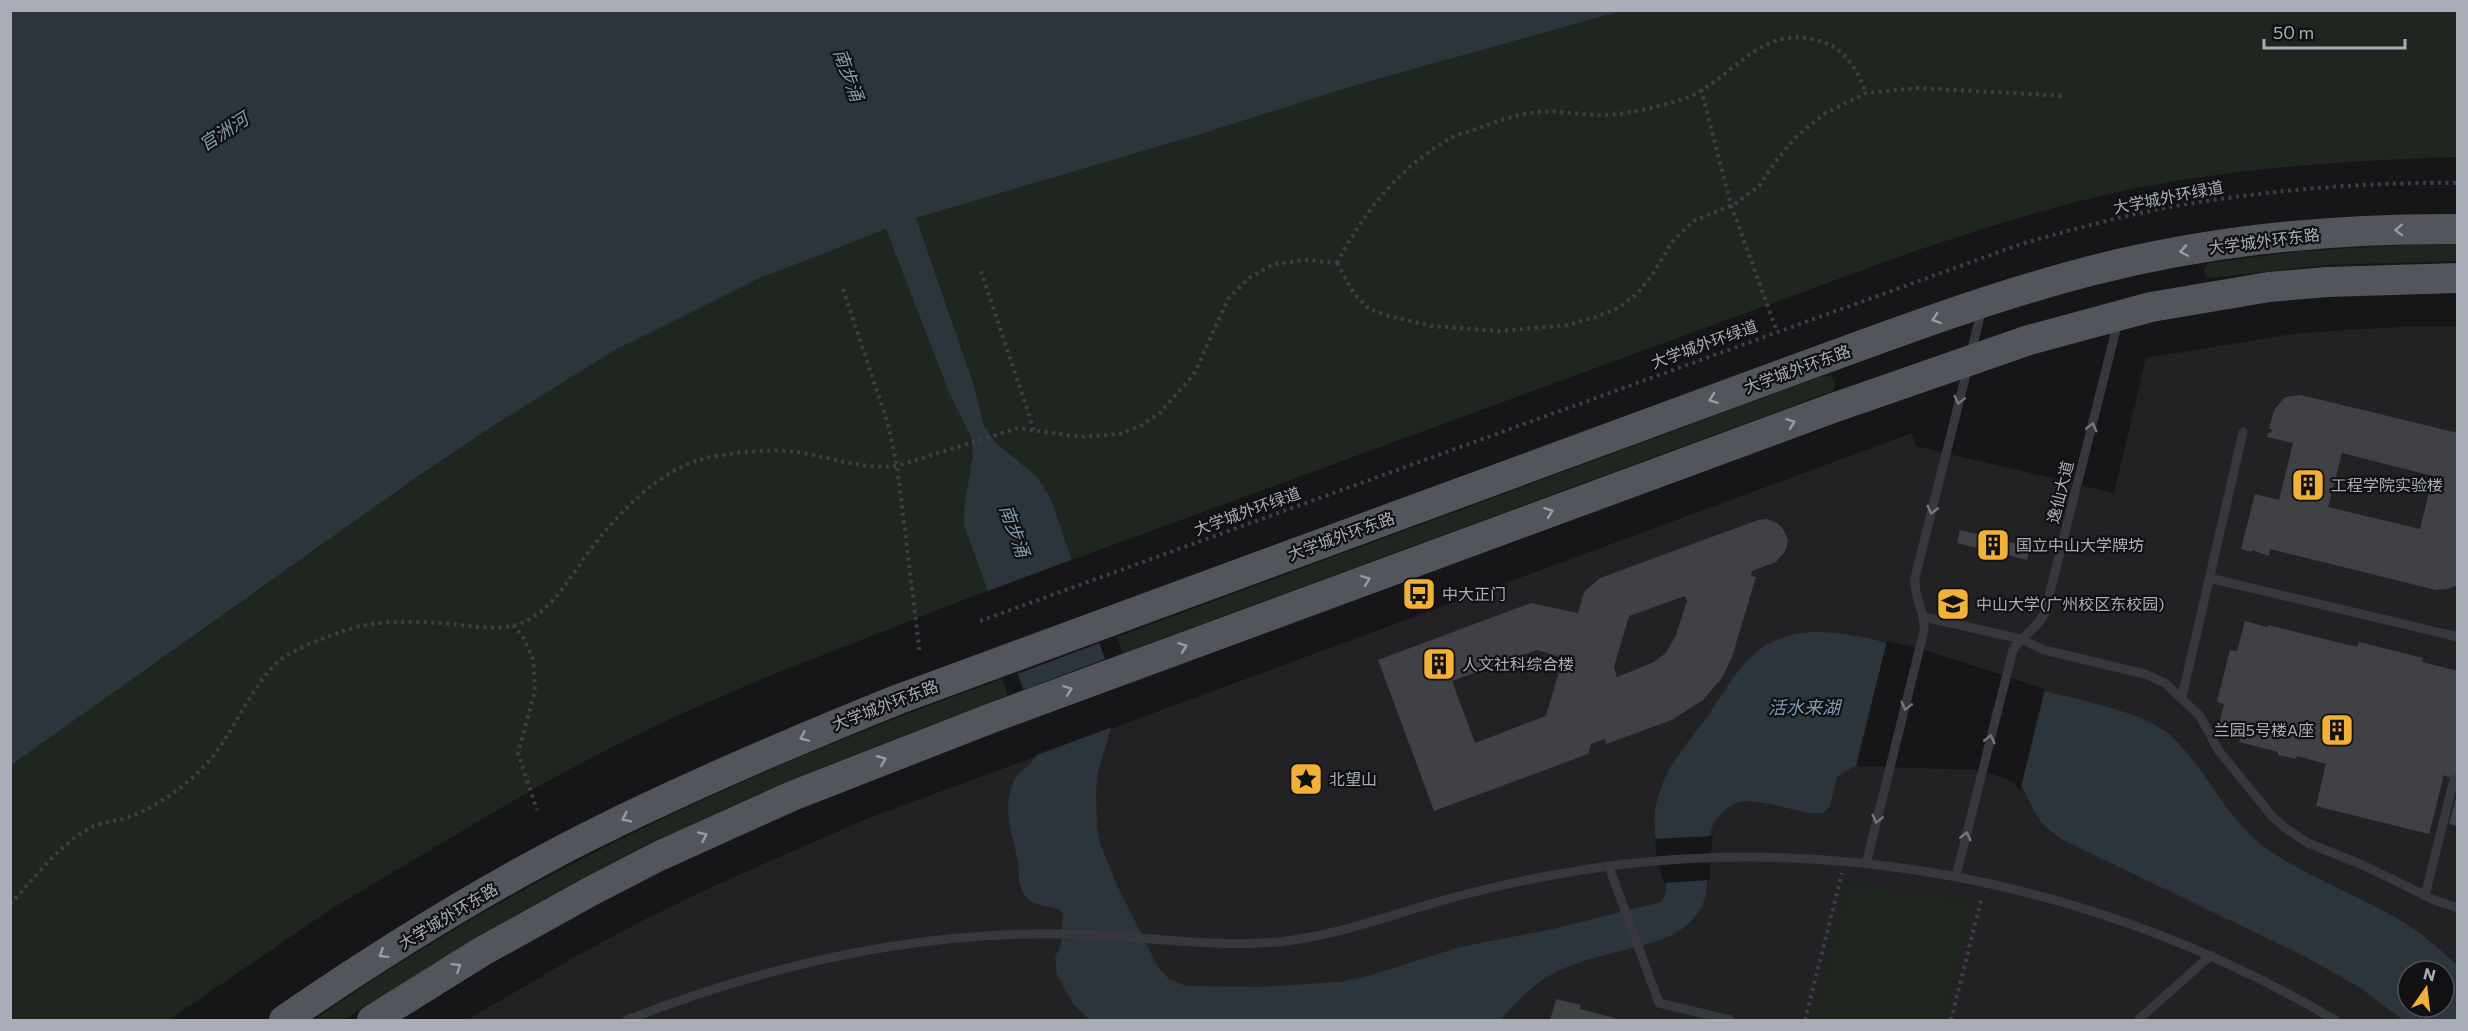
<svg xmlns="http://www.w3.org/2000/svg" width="2468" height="1031" viewBox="0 0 2468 1031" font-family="Commissioner,'Noto Sans SC',sans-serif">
	<rect width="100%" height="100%" fill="#161618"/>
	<path fill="#222225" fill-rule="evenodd" d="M 2415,326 L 2457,326 L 2457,1020 L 467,1020 L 578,955 L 646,919 L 718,884 L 866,819 L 1912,433 L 1916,446 L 2114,493 L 2146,358 L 2299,333 ZM 2408,971 L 2444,971 L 2444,1007 L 2408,1007 Z"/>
	<path fill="#1e261f" d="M 1622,11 L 2457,11 L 2457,157 C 2361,160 2266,166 2171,182 C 2083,196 1997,224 1912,252 L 971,597 L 764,678 L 676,716 L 604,751 L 535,788 L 331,909 L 169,1020 L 11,1020 L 10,765 L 407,484 L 485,431 L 615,350 L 712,300 L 798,262 L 916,218 L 1201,134 L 1353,86 Z
		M 2419,244 L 2457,244 L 2457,261 L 2326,265 L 2210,278 L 2206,276 L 2204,271 L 2208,263 L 2302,251 Z
		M 1822,376 L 1830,376 C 1835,380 1836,385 1833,391 L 1123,653 L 1117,637 Z
		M 1002,679 L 1008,695 L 785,782 L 652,842 L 584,877 L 473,939 L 343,1020 L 314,1020 C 524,873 760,765 1002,679 Z
		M 1847,883 L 1972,901 L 1944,1020 L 1813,1020 Z"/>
	<path fill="#2c353c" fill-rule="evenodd" d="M 11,11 L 1622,11 L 1353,86 L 1201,134 L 916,218 L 974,386 L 984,426 L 995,442 L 1037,477 L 1051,499 L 1113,683 L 1113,721 L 1098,772 L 1096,792 L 1097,827 L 1101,846 L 1117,885 L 1158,967 L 1169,979 L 1186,986 L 1259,987 L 1339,982 L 1365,977 L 1460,947 L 1553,929 L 1661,902 C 1673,886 1661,866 1657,849 C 1655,837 1654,824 1655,812 C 1657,796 1663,781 1670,768 C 1680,751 1692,737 1704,721 C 1725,693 1742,654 1776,640 C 1802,629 1829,631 1856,636 C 1911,646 1963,668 2017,684 C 2057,696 2141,709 2170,735 C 2208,770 2226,821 2270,851 C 2312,879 2362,897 2405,923 C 2424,935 2441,950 2457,965 L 2457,1020 L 2403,1020 L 2359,987 L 2304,956 L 2063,840 C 2054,834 2045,827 2039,819 C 2030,807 2027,789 2015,780 C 1987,760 1892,764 1856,765 L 1837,777 L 1830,806 L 1823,813 L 1812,813 C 1792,810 1764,801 1744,801 C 1740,801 1735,804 1731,806 C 1698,823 1712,865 1706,894 C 1703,907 1697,916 1687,925 C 1669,940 1647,944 1624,950 C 1566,965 1539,972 1501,1020 L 1090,1020 L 1073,1004 L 1057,975 L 1055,957 L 1061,945 L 1063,913 C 1053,903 1037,909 1026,897 C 1017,887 1020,876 1018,863 C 1014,837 1002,812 1012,786 C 1021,760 1039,772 1040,736 L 964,525 L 965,501 L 973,457 L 972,439 L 949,392 L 886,229 L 758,279 L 615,350 L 485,431 L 407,484 L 11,765 ZM 2408,971 L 2444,971 L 2444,1007 L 2408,1007 Z"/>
	<path fill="#161618" d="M 1074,559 L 1102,642 L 1015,675 L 985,592 Z
		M 1887,641 L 1922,649 L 2045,689 L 2020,791 L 2013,782 L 2003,777 L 1975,770 L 1856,766 Z
		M 1108,658 L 1116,682 L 1117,696 L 1115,726 L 1034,756 L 1038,746 L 1037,737 L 1020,691 Z
		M 1713,836 L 1710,854 L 1710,880 L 1664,883 L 1657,860 L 1655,839 Z"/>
	<path fill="#404145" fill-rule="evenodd" d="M 2301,395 L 2458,433 L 2458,585 L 2447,589 L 2436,590 L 2270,549 L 2269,556 L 2252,550 L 2252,552 L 2241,549 L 2255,494 L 2279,500 L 2293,443 L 2267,437 L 2268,433 L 2271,433 L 2272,429 L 2269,429 L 2274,410 L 2285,397 ZM 2342,453 L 2433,476 L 2420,529 L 2328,507 Z
		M 1767,519 L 1777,523 L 1783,529 L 1788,540 L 1786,550 L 1776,562 L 1752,571 L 1751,576 L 1756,577 L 1732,657 L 1722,678 L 1703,700 L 1672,720 L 1606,744 L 1605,739 L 1591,744 L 1588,754 L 1434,811 L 1378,660 L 1531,603 L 1578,613 L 1584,592 L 1600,578 L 1758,520 ZM 1685,596 L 1687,601 L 1676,635 L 1666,653 L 1652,663 L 1617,677 L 1614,667 L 1629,616 ZM 1537,650 L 1563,658 L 1546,716 L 1475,743 L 1452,681 Z
		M 1960,530 L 2030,547 L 2027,560 L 1957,543 Z
		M 2245,621 L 2267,627 L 2268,625 L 2357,647 L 2359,642 L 2423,658 L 2422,662 L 2458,671 L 2458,780 L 2442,775 L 2443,779 L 2429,834 L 2316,806 L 2326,764 L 2297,756 L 2296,759 L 2278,755 L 2278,752 L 2239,742 L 2240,739 L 2217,733 L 2224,704 L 2217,702 L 2230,650 L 2237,651 Z
		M 2457,794 L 2458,794 L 2458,826 L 2449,824 Z
		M 1556,999 L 1581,1005 L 1580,1009 L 1622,1020 L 1550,1020 Z"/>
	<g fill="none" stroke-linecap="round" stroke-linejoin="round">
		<path stroke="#3d3f44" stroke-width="4" stroke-dasharray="3 4.5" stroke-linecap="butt" d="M 1701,89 L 1731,205 L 1776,329
			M 1337,263 L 1353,292 L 1369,309 L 1389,316 L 1432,326 L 1499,331 L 1567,325 L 1596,317 L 1618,308 L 1637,294 L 1652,275 L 1672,242 L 1693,221 L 1735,204 L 1759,186 L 1775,162 L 1796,137 L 1824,114 L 1866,93 L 1918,88 L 2065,96
			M 1337,263 C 1363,213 1400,166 1451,138 C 1461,133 1474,130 1485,126 C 1501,120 1520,113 1538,112 C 1559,110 1580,115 1601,115 C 1619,115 1637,111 1655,107 C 1665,104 1679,101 1689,97 C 1734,77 1760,25 1817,40 C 1845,47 1856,68 1866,93
			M 981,271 L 1034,430
			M 843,289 L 888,424 L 897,466 L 920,654
			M 980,621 L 2021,244 C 2078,228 2135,212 2194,203 C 2281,189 2370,182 2458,183
			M 513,625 L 523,637 L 533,659 L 535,690 L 518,753 L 537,810
			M 10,904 C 34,879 65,837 97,825 C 106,822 115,821 123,819 C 156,808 184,788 207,763 C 235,732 248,690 278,662 C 290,650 324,638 341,632 C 372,620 408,621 442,623 C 465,625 500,632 522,623 C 551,611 569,579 587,554 C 615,517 651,477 696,461 C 718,453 773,448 797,452 C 831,457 862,470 897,466 L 1018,428 L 1081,437 L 1120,434 L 1140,426 L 1160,413 L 1194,374 L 1228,299 L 1249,278 L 1274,264 L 1305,260 L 1337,263
			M 1805,1020 L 1842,873
			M 1951,1020 L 1982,896"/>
		<path stroke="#37383d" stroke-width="9" d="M 1971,353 L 1982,308
			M 2209,578 L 2458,637
			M 1924,617 L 2021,639 L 2044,650 L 2145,674 L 2165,683 L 2200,716 L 2219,751 L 2271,815 L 2284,827 L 2308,843 L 2365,866 L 2434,900 L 2458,908
			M 2182,697 L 2243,432
			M 1866,864 L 1924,631 C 1926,612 1913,597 1915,578 L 1968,366
			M 1609,867 L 1659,1003 L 1730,1020
			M 1956,876 L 2013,650 C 2021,635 2038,629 2045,612 L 2118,322
			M 2425,896 L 2454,779
			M 627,1020 C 767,965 916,931 1067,934 C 1137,935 1208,948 1278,942 C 1329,937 1376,920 1424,906 C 1466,893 1510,883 1553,875 C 1822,825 2101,882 2335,1020
			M 2138,1020 L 2211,955"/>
		<path stroke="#53555c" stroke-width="30" d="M 284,1020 C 380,954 479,892 583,839 C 686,787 792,742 899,699 L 1818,361 C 1909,328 2000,294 2094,270 C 2212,240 2336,228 2458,229
			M 372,1020 L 481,952 L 591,891 L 659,856 L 792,796 L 989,719 L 1833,408 L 2029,340 L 2151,307 L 2269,287 L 2327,282 L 2458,278"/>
	</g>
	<defs><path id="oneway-chevron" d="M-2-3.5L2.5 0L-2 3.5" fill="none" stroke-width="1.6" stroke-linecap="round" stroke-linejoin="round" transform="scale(1.5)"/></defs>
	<g stroke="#979ba6">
		<use href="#oneway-chevron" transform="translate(2399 230) rotate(178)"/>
		<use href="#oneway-chevron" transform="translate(2184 251) rotate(171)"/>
		<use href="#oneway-chevron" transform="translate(1936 319) rotate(161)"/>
		<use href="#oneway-chevron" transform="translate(1713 399) rotate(160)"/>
		<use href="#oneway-chevron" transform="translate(1791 423) rotate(-20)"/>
		<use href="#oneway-chevron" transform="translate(1549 512) rotate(-20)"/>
		<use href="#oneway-chevron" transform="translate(1366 580) rotate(-20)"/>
		<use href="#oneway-chevron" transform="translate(1183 647) rotate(-20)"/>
		<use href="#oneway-chevron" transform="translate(1068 690) rotate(-20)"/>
		<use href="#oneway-chevron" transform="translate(804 737) rotate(157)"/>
		<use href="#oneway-chevron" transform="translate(882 760) rotate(-22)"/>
		<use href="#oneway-chevron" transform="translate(626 818) rotate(154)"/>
		<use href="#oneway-chevron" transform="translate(703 836) rotate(-25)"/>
		<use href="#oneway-chevron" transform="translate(383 954) rotate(148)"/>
		<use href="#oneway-chevron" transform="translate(457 967) rotate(-32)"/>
	</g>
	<g stroke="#757881">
		<use href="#oneway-chevron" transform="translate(1959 400) rotate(104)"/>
		<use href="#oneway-chevron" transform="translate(2092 427) rotate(-76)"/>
		<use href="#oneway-chevron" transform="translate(1932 510) rotate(104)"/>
		<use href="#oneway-chevron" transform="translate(1906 706) rotate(104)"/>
		<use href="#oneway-chevron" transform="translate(1990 739) rotate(-76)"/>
		<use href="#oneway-chevron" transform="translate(1877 819) rotate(104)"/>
		<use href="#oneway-chevron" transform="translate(1966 836) rotate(-76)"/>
	</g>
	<defs>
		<symbol id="building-square" viewBox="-11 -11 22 22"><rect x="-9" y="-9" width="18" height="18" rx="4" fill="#f2b134" stroke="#111113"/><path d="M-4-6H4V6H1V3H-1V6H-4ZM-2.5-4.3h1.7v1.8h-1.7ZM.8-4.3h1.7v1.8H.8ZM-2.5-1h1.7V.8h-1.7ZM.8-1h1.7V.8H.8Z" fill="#111"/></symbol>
		<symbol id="bus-square" viewBox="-11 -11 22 22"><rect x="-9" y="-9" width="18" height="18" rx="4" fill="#f2b134" stroke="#111113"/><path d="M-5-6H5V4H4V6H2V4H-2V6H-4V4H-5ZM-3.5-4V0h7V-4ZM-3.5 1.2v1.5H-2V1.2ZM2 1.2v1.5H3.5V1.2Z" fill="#111"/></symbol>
		<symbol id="university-square" viewBox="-11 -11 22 22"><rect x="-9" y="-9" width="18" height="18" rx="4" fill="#f2b134" stroke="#111113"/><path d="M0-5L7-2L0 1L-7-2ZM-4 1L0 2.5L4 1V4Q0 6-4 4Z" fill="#111"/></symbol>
		<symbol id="sight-square" viewBox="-11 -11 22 22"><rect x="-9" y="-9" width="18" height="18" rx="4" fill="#f2b134" stroke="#111113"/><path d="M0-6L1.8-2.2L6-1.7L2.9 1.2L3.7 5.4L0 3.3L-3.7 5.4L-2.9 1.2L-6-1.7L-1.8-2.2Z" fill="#111"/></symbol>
	</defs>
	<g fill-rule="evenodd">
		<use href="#building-square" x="2289" y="466" width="38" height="38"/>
		<use href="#building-square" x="1974" y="526" width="38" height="38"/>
		<use href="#bus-square" x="1400" y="575" width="38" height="38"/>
		<use href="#university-square" x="1934" y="585" width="38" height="38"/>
		<use href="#building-square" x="1420" y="645" width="38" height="38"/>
		<use href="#building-square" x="2318" y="711" width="38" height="38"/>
		<use href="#sight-square" x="1287" y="760" width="38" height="38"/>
	</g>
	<g text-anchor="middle" stroke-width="4.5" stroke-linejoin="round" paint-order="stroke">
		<g font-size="16" fill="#a8adb8" stroke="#111113">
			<text transform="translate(2168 197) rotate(-11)" y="6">大学城外环绿道</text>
			<text transform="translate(2264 241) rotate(-7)" y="6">大学城外环东路</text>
			<text transform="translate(1704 344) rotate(-20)" y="6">大学城外环绿道</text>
			<text transform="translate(1797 369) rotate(-20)" y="6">大学城外环东路</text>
			<text transform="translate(2060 492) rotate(-76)" y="6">逸仙大道</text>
			<text transform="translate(1247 511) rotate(-20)" y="6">大学城外环绿道</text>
			<text transform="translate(1341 536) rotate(-20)" y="6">大学城外环东路</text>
			<text transform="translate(885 705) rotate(-21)" y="6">大学城外环东路</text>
			<text transform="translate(448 916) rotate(-31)" y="6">大学城外环东路</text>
		</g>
		<g font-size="16" fill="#a8adb8" stroke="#111113" text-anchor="start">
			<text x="2331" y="491">工程学院实验楼</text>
			<text x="2016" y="551">国立中山大学牌坊</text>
			<text x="1442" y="600">中大正门</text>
			<text x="1976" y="610">中山大学(广州校区东校园)</text>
			<text x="1462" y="670">人文社科综合楼</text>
			<text x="2314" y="736" text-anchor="end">兰园5号楼A座</text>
			<text x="1329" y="785">北望山</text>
		</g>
		<g font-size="18" font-style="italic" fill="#7f9bb3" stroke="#111113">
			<text transform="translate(848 75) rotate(70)" y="6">南步涌</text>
			<text transform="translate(224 132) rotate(-33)" y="6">官洲河</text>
			<text transform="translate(1014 531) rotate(70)" y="6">南步涌</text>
			<text x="1804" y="714">活水来湖</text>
		</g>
	</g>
	<rect width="2468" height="1031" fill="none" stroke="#a8adb8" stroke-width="24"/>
	<g transform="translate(2426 989) rotate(14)"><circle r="28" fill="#111113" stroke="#4d4f55" stroke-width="1.5"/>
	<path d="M0-4.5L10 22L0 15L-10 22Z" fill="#f2b134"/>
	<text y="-9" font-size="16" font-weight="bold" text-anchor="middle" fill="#a8adb8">N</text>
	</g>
	<path d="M2264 39v9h141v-9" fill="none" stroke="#a8adb8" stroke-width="3"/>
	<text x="2273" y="39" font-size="18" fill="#a8adb8" stroke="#111113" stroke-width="4.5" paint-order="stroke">50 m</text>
</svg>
